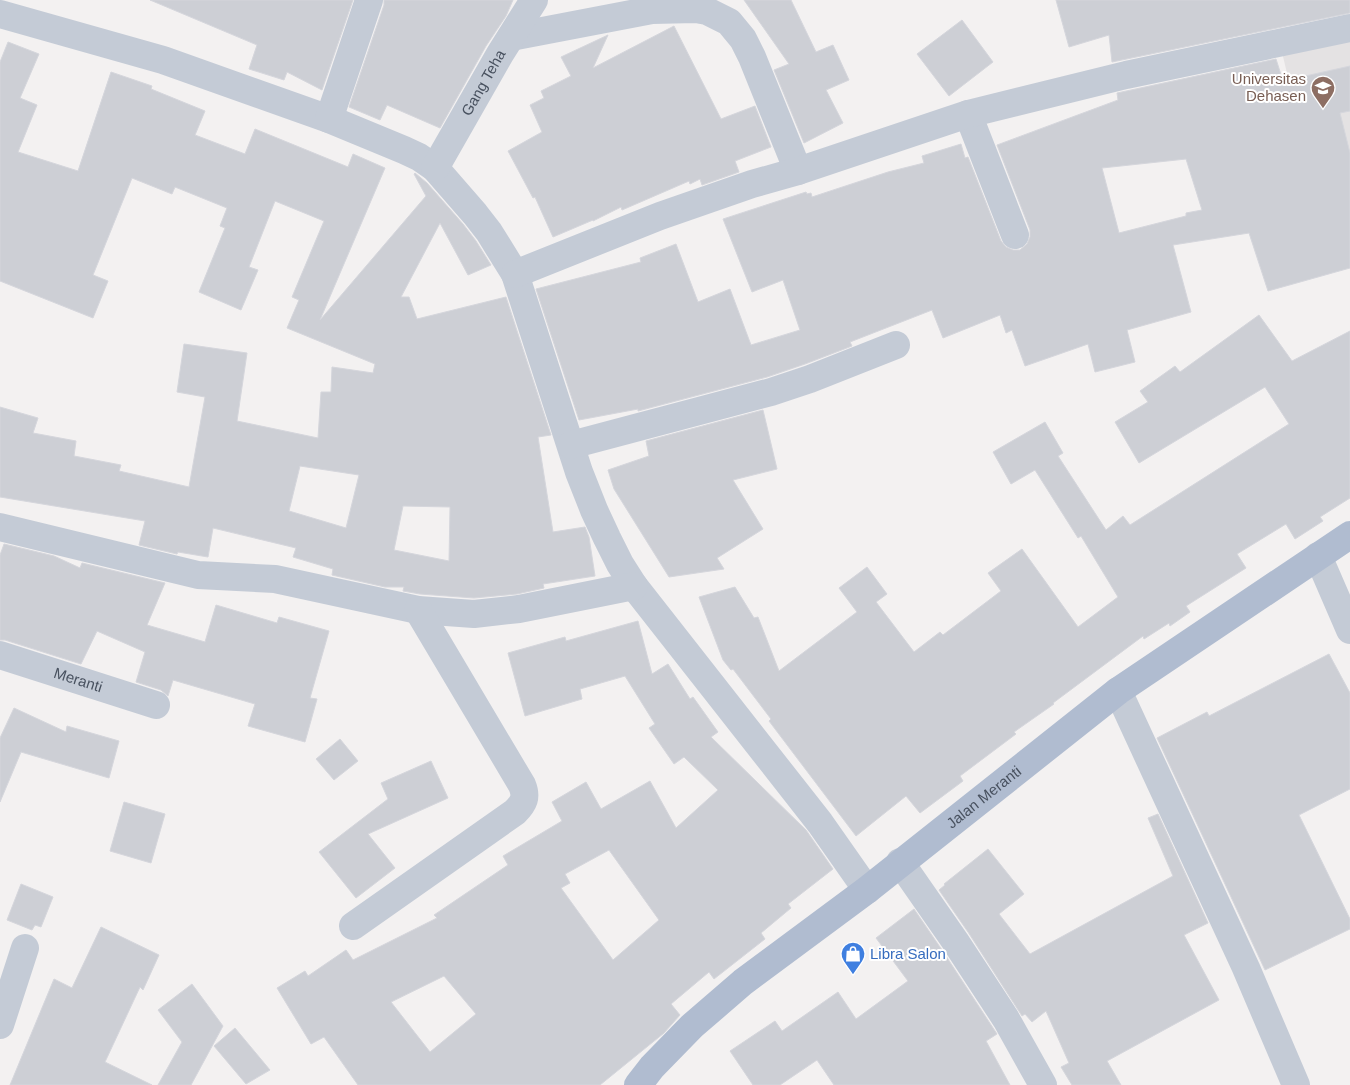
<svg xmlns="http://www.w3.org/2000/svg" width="1350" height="1085" viewBox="0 0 1350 1085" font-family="Helvetica,sans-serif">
	<rect width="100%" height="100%" fill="#f3f1f1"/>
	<path fill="#e4e2e3" d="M 1350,35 L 1350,258 L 1310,170 L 1281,48 Z"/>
	<path fill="#cdcfd5" stroke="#d5d6dc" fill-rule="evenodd" d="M 150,0 L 353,0 L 322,90 L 287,72 L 284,80 L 249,69 L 257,45 Z
		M 384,0 L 513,0 L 506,16 L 486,46 L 440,128 L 387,105 L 380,120 L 349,107 L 384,5 Z
		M 744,0 L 791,0 L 816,52 L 833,45 L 849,80 L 826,90 L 843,123 L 804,143 L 774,70 L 789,64 Z
		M 1056,0 L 1350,0 L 1350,13 L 1112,62 L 1109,35 L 1069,47 Z
		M 962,20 L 993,62 L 949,96 L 917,54 Z
		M 674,26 L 721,119 L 755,106 L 771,147 L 735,161 L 739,172 L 702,185 L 700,179 L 690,184 L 689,181 L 622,210 L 621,207 L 593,221 L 593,220 L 553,237 L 535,197 L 533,198 L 508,151 L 542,132 L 530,105 L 544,98 L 541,91 L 571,76 L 561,57 L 608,35 L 593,68 Z
		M 8,42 L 39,54 L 20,98 L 37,105 L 18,152 L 78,171 L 111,72 L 152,86 L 151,89 L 205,111 L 195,135 L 245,154 L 255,129 L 348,167 L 353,154 L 385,168 L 320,320 L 426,196 L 414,174 L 415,173 L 427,183 L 463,224 L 476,241 L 491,265 L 468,275 L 440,223 L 401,297 L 409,297 L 417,319 L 506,297 L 551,435 L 538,437 L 553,532 L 585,527 L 589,537 L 595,576 L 543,584 L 544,588 L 517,594 L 474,598 L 420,594 L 403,591 L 404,587 L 385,587 L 332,575 L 333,569 L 293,557 L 296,548 L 213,528 L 208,557 L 178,552 L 177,554 L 139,545 L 145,521 L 0,497 L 0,407 L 38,418 L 33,433 L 76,441 L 74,456 L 121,465 L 119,471 L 189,487 L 205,397 L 177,392 L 184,344 L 247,353 L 237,421 L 318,438 L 321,392 L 331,392 L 332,367 L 373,373 L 375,364 L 287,328 L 299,300 L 292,297 L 324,221 L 275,201 L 249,267 L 258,270 L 241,310 L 199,292 L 225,228 L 220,226 L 227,208 L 175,187 L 172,194 L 132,178 L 93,275 L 108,281 L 93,318 L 0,281 L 0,62 ZM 300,466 L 359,475 L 346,528 L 289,511 ZM 403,506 L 450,507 L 449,561 L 394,550 Z
		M 1276,59 L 1283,81 L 1350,66 L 1350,111 L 1340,113 L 1350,153 L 1350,268 L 1268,291 L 1249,233 L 1173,245 L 1191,312 L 1127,330 L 1135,362 L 1095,372 L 1088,344 L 1025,366 L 1012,330 L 1006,333 L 1000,315 L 943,338 L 932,310 L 850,342 L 852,346 L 805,364 L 767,377 L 638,411 L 638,409 L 579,420 L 536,289 L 641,262 L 640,258 L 676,244 L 698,302 L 730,289 L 751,345 L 800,330 L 783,280 L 752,292 L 723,219 L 806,192 L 807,194 L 811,193 L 812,197 L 888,172 L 924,163 L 922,156 L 961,144 L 965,158 L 968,157 L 1001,241 L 1006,247 L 1013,250 L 1020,250 L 1027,244 L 1030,237 L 1030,230 L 997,145 L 1118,100 L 1117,93 ZM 1186,159 L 1202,210 L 1186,213 L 1186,216 L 1119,233 L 1102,168 Z
		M 1259,315 L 1292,361 L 1350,331 L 1350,498 L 1320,517 L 1323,521 L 1295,539 L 1286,524 L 1237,554 L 1246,568 L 1186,606 L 1190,612 L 1170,626 L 1169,623 L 1144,639 L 1143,636 L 1053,703 L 1054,704 L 1014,732 L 1016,734 L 960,776 L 963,781 L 920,813 L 906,796 L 856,836 L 769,721 L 771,719 L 733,669 L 731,670 L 723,660 L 699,597 L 735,587 L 754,618 L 758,617 L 779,671 L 857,612 L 839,588 L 867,567 L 887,594 L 876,602 L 914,652 L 940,632 L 943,635 L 1001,591 L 988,573 L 1022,549 L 1078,627 L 1118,597 L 1081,536 L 1078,538 L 1035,470 L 1011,484 L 993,452 L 1045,422 L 1063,453 L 1058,456 L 1106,530 L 1123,516 L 1130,525 L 1289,424 L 1265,387 L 1139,463 L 1115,422 L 1148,402 L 1140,391 L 1175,366 L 1180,372 Z
		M 763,410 L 777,469 L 733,480 L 763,529 L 717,558 L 724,569 L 669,577 L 614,489 L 608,470 L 649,456 L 646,441 Z
		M 4,544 L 54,556 L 80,568 L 82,563 L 165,583 L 147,625 L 205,642 L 216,605 L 277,623 L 279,617 L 329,631 L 310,698 L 317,699 L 305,742 L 248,726 L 255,704 L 173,680 L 168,696 L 161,690 L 136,682 L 145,652 L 97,631 L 81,664 L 5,640 L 0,640 L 0,555 Z
		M 638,621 L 652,674 L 668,664 L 690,699 L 693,697 L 718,732 L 711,737 L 806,830 L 833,869 L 788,904 L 791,908 L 761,933 L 765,939 L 714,979 L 709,972 L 671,1004 L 680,1015 L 664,1033 L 600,1085 L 358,1085 L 324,1037 L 311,1044 L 277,988 L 305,971 L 308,976 L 346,950 L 353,960 L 437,918 L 434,915 L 508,865 L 503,856 L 562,821 L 552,802 L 586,782 L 601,809 L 650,781 L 676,828 L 718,790 L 684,757 L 674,764 L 649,728 L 655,724 L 625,676 L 580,689 L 582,699 L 525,716 L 508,653 L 565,637 L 566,641 ZM 609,850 L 659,920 L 613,960 L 561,888 L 570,883 L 565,874 ZM 444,976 L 476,1014 L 430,1052 L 391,1002 Z
		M 1329,654 L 1350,693 L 1350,789 L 1299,815 L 1350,919 L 1350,929 L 1265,970 L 1157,738 L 1207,712 L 1209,716 Z
		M 14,708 L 66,732 L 67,726 L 119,741 L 109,778 L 21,752 L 0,802 L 0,738 Z
		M 340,739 L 358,761 L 334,780 L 316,759 Z
		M 431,761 L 448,798 L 368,834 L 395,868 L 356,898 L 319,852 L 388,799 L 381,783 Z
		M 124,802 L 165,814 L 151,863 L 110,851 Z
		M 1158,814 L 1208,923 L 1184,935 L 1219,1000 L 1107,1061 L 1121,1085 L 1072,1085 L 1061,1067 L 1069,1063 L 1046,1011 L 1032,1022 L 1025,1014 L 1022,1016 L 968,932 L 939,890 L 945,885 L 944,884 L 988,849 L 1024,894 L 999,914 L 1030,954 L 1173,876 L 1148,818 Z
		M 21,884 L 53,897 L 41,927 L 35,925 L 32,930 L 7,920 Z
		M 914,909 L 942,950 L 997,1034 L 986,1041 L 1010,1085 L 834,1085 L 817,1060 L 780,1085 L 753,1085 L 730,1051 L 775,1021 L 782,1031 L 838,992 L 856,1019 L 908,981 L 876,938 Z
		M 101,927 L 159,955 L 143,990 L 140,987 L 105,1062 L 152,1085 L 10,1085 L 54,979 L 72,988 Z
		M 192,984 L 223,1026 L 191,1085 L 158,1085 L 182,1042 L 158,1010 Z
		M 235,1028 L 270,1070 L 246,1084 L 214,1046 Z"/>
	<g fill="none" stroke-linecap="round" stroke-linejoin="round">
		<g stroke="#c4cbd6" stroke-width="28">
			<path d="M 0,14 L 163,60 L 329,119 L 404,150 L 419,157 L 435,168 L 475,214 L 489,232 L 515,274 L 579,472 L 594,510 L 607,538 L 620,564 L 634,586 L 820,823 L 867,890"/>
			<path d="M 511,37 L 652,10 L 696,9 L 707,11 L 729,22 L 743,39 L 752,57 L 798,171"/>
			<path d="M 968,114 L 1015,235"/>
			<path d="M 329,119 L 369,0"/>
			<path id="s1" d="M 435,168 L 500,54 L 534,0"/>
			<path d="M 515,274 L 660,216 L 752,184 L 798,171 L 968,114 L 1126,75 L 1350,28"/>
			<path d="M 571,445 L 771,392 L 810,379 L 896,345"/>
			<path d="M 0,527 L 198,575 L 275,579 L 418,610 L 474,614 L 519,609 L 634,586"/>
			<path d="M 1318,556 L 1350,630"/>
			<path id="s2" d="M 0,655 L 156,705"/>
			<path d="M 1118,691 L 1246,968 L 1296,1085"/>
			<path d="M 900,862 L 955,941 L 1006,1019 L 1043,1085"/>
			<path d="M 353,926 L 515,812 C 524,803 527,797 522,785 L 418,610"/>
			<path d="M 0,1025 L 25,948"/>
		</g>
		<path stroke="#b0bcd0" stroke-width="28" id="s3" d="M 638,1085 L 652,1067 L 692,1026 L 743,982 L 867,890 L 1118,691 L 1350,535"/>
	</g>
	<defs>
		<symbol id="university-pin" viewBox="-11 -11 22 30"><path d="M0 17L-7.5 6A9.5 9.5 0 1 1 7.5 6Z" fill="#8d6e63" stroke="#fff"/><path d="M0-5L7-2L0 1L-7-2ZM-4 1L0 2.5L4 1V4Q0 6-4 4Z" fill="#fff"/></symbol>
		<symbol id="shop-pin" viewBox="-11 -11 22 30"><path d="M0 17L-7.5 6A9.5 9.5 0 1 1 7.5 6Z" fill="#3f7fe0" stroke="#fff"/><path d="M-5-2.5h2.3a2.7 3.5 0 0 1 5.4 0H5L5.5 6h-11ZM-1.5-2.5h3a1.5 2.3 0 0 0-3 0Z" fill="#fff"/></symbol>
	</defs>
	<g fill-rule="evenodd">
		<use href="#university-pin" x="1309" y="74" width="28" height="38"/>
		<use href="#shop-pin" x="839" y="940" width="28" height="38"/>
	</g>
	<g text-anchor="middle" stroke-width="4" stroke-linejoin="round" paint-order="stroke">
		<g font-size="15" fill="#785e54" stroke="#fff" text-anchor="end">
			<text x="1306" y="84">Universitas<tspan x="1306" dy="17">Dehasen</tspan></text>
		</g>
		<g font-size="15" fill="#48515f" stroke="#fff">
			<text dy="5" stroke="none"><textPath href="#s1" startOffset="98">Gang Teha</textPath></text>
			<text dy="5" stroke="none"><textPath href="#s2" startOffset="82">Meranti</textPath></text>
			<text dy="5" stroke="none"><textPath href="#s3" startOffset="451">Jalan Meranti</textPath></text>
		</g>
		<g font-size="15" fill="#366cbe" stroke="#fff" text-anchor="start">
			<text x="870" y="959">Libra Salon</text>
		</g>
	</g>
</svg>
